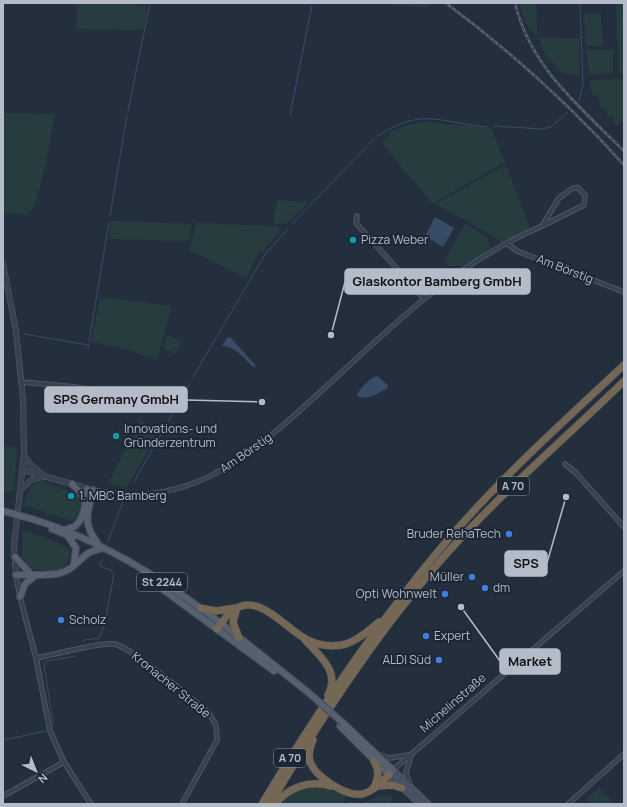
<svg xmlns="http://www.w3.org/2000/svg" width="627" height="807" viewBox="0 0 627 807" font-family="Manrope,sans-serif">
	<rect width="100%" height="100%" fill="#242f3e"/>
	<path fill="#263c3f" d="M 77,3 L 136,3 L 136,5 L 147,7 L 143,30 L 77,29 Z
		M 368,3 L 429,3 L 430,4 L 428,6 L 421,7 Z
		M 519,3 L 536,3 L 537,34 C 526,30 523,13 519,3 Z
		M 616,3 L 624,3 L 624,74 L 619,74 Z
		M 584,14 L 601,14 L 603,46 L 586,46 Z
		M 538,37 L 579,39 L 580,75 L 562,74 L 545,54 Z
		M 587,50 L 613,50 L 613,74 L 591,74 L 588,69 Z
		M 624,79 L 624,122 L 614,125 L 612,116 L 608,117 L 606,107 L 601,108 L 597,95 L 592,96 L 590,80 Z
		M 3,113 L 55,114 C 52,132 40,207 27,215 L 3,213 Z
		M 425,122 L 491,128 L 505,162 L 434,203 L 431,202 L 381,142 L 391,134 L 389,132 L 411,124 Z
		M 506,165 L 530,228 L 502,243 L 489,233 L 435,204 Z
		M 277,200 L 308,202 L 286,224 L 273,224 Z
		M 111,221 L 192,224 L 189,241 L 109,239 Z
		M 197,223 L 276,226 L 280,230 L 263,252 L 260,251 L 246,278 L 189,250 Z
		M 465,224 L 487,237 L 490,250 L 462,266 L 448,266 L 444,261 Z
		M 100,297 L 172,306 L 157,360 L 129,350 L 91,342 Z
		M 167,335 L 181,342 L 175,354 L 164,349 Z
		M 140,420 L 159,431 L 127,487 L 108,484 Z
		M 3,447 L 17,448 L 14,491 L 3,491 Z
		M 43,481 L 79,495 L 82,504 L 78,519 L 71,521 L 23,505 C 27,494 30,482 43,481 Z
		M 23,530 L 42,536 L 70,549 C 71,576 49,571 30,569 L 22,556 Z
		M 316,787 L 334,790 L 346,795 L 343,804 L 279,804 L 294,792 Z
		M 599,788 L 614,804 L 590,804 L 586,799 Z
		M 382,795 L 392,797 L 391,804 L 348,804 L 349,801 L 363,803 Z"/>
	<path fill="#394c67" d="M 435,217 L 454,228 L 443,247 L 425,236 Z
		M 228,337 L 231,338 L 256,366 L 254,367 C 242,358 238,347 222,346 Z
		M 377,376 L 388,385 L 387,389 C 379,392 364,403 357,395 C 360,388 370,378 377,376 Z"/>
	<g fill="none" stroke-linecap="round" stroke-linejoin="round">
		<path stroke="#394c67" stroke-width="1" d="M 579,101 L 583,84 L 580,3
			M 128,111 L 150,3
			M 290,115 L 312,5
			M 493,126 L 542,129 L 551,127 L 568,112
			M 376,137 C 423,106 439,123 487,127
			M 110,216 L 127,115
			M 292,224 L 374,139
			M 24,334 L 89,345 L 88,349
			M 89,342 L 109,222
			M 193,377 L 266,253 L 288,229
			M 134,482 L 190,383
			M 108,541 L 124,499
			M 82,642 L 84,640 L 99,638 L 105,622 L 114,574 L 111,570 L 100,566 L 102,560
			M 52,726 L 53,723 L 44,665 L 46,661 L 76,656
			M 3,740 L 46,731"/>
		<defs>
			<path id="minor" d="M 573,188 L 578,188 L 585,195 L 584,205 L 542,226 L 559,198 Z
				M 357,216 L 356,223 L 424,299
				M 507,243 L 517,251 L 624,292
				M 22,382 L 75,387 L 108,393 L 106,400
				M 565,464 L 576,473 L 624,527
				M 93,490 C 184,510 244,461 307,404 C 346,369 384,332 424,299 C 460,270 500,244 542,226
				M 16,575 L 20,597 L 36,658 L 50,731 L 64,762 L 91,804
				M 36,658 C 53,655 101,642 114,644 C 133,648 190,698 208,712 L 216,725 L 217,740 L 182,804
				M 378,754 L 390,758 L 408,755
				M 393,770 L 624,571
				M 410,785 L 406,773 L 411,756
				M 3,796 L 64,762
				M 568,804 L 624,754"/>
			<path id="tertiary" d="M 3,264 L 16,331 L 23,399 L 24,454 L 14,546 L 16,575
				M 24,455 L 30,464 L 42,474
				M 23,470 L 89,489
				M 21,489 L 33,479 L 43,477"/>
			<path id="secondary" d="M 393,770 L 428,804
				M 389,775 L 420,804"/>
			<path id="primary" d="M 72,484 L 80,492 L 85,501
				M 93,490 C 88,511 82,524 97,542
				M 32,519 C 139,551 223,625 309,693
				M 52,529 L 73,537
				M 67,529 C 85,527 85,504 87,489
				M 68,536 L 76,548 L 74,564
				M 15,557 L 31,574
				M 16,575 C 29,574 52,577 63,572 C 79,567 81,552 100,549
				M 146,577 L 274,671
				M 20,597 L 25,584 L 36,575
				M 340,726 L 389,775 L 393,770 L 343,723"/>
			<path id="motorway" d="M 200,608 L 216,611 L 235,608
				M 237,608 L 233,622 L 239,638
				M 217,629 C 222,623 226,615 233,610 C 261,591 287,632 310,641 C 321,646 334,647 346,644 C 359,640 369,630 379,622
				M 305,640 C 319,655 341,672 328,695
				M 313,740 C 310,747 308,754 310,761 C 314,776 346,797 362,794 C 373,792 381,782 389,775
				M 378,786 L 392,785 L 402,788
				M 374,787 C 379,777 379,771 374,761
				M 262,804 C 315,715 374,628 440,549 C 496,482 561,424 624,365
				M 270,804 C 319,722 372,640 434,568 C 492,500 561,443 624,381
				M 275,804 C 289,787 309,780 331,786"/>
		</defs>
		<use href="#minor" stroke="#565f6c" stroke-width="5.5"/>
		<use href="#tertiary" stroke="#565f6c" stroke-width="6"/>
		<use href="#secondary" stroke="#565f6c" stroke-width="7"/>
		<use href="#primary" stroke="#414a57" stroke-width="8"/>
		<use href="#motorway" stroke="#434c59" stroke-width="8"/>
		<use href="#minor" stroke="#38414e" stroke-width="4"/>
		<use href="#tertiary" stroke="#38414e" stroke-width="5"/>
		<use href="#secondary" stroke="#465061" stroke-width="5.5"/>
		<use href="#primary" stroke="#56606e" stroke-width="6"/>
		<use href="#motorway" stroke="#746855" stroke-width="7"/>
		<defs>
			<path id="rail" d="M 446,3 C 510,51 570,105 624,165
				M 515,3 C 530,67 580,107 624,151"/>
		</defs>
		<use href="#rail" stroke="#5a6575" stroke-width="2.5"/>
		<use href="#rail" stroke="#1d2633" stroke-width="1" stroke-dasharray="3" stroke-linecap="butt"/>
		<defs>
			<path id="primary-bridge" d="M 3,511 L 32,519
				M 309,693 L 343,723"/>
		</defs>
		<use href="#primary-bridge" stroke="#414a57" stroke-width="8" stroke-linecap="butt"/>
		<use href="#primary-bridge" stroke="#56606e" stroke-width="6"/>
	</g>
	<g fill="#0f9aa8" stroke="#1d2633" stroke-width="1.5">
		<circle cx="353" cy="240" r="4"/>
		<circle cx="116" cy="436" r="4"/>
		<circle cx="71" cy="496" r="4"/>
	</g>
	<g fill="#3f7fe0" stroke="#1d2633" stroke-width="1.5">
		<circle cx="509" cy="534" r="4"/>
		<circle cx="472" cy="577" r="4"/>
		<circle cx="485" cy="588" r="4"/>
		<circle cx="445" cy="594" r="4"/>
		<circle cx="61" cy="620" r="4"/>
		<circle cx="426" cy="636" r="4"/>
		<circle cx="439" cy="660" r="4"/>
	</g>
	<g text-anchor="middle" stroke-width="4" stroke-linejoin="round" paint-order="stroke">
		<g fill="#1d2633" stroke="#878f9c" stroke-width="1">
			<rect x="497" y="477" width="32" height="18" rx="3"/>
			<rect x="137" y="573" width="50" height="18" rx="3"/>
			<rect x="274" y="749" width="32" height="18" rx="3"/>
		</g>
		<g font-size="11" font-weight="bold" fill="#b4bcc9">
			<text x="513" y="490">A 70</text>
			<text x="162" y="586">St 2244</text>
			<text x="290" y="762">A 70</text>
		</g>
		<g font-size="12" fill="#b4bcc9" stroke="#1d2633" text-anchor="start">
			<text x="361" y="244">Pizza Weber</text>
			<text x="124" y="433">Innovations- und<tspan x="124" dy="14">Gründerzentrum</tspan></text>
			<text x="79" y="500">1. MBC Bamberg</text>
			<text x="501" y="538" text-anchor="end">Bruder RehaTech</text>
			<text x="464" y="581" text-anchor="end">Müller</text>
			<text x="493" y="592">dm</text>
			<text x="437" y="598" text-anchor="end">Opti Wohnwelt</text>
			<text x="69" y="624">Scholz</text>
			<text x="434" y="640">Expert</text>
			<text x="431" y="664" text-anchor="end">ALDI Süd</text>
		</g>
		<g font-size="12" fill="#b4bcc9" stroke="#1d2633">
			<text transform="translate(565 269) rotate(21)" y="4">Am Börstig</text>
			<text transform="translate(246 453) rotate(-35)" y="4">Am Börstig</text>
			<text transform="translate(171 685) rotate(39)" y="4">Kronacher Straße</text>
			<text transform="translate(453 703) rotate(-41)" y="4">Michelinstraße</text>
		</g>
	</g>
	<path fill="none" stroke="#b4bcc9" stroke-width="1.5" d="M331 335L345 282M262 402L187 400M566 497L547 563M461 607L500 661"/>
	<g fill="#b4bcc9" stroke="#1d2633" stroke-width="1.5">
		<circle cx="331" cy="335" r="4"/>
		<circle cx="262" cy="402" r="4"/>
		<circle cx="566" cy="497" r="4"/>
		<circle cx="461" cy="607" r="4"/>
	</g>
	<g fill="#b4bcc9" stroke="#b4bcc9" stroke-width="1.5">
		<rect x="345" y="269" width="185" height="25" rx="4"/>
		<rect x="45" y="387" width="142" height="25" rx="4"/>
		<rect x="505" y="551" width="42" height="25" rx="4"/>
		<rect x="500" y="649" width="60" height="25" rx="4"/>
	</g>
	<g font-size="13" text-anchor="middle" font-weight="bold" fill="#111">
		<text x="437" y="286">Glaskontor Bamberg GmbH</text>
		<text x="116" y="404">SPS Germany GmbH</text>
		<text x="526" y="568">SPS</text>
		<text x="530" y="666">Market</text>
	</g>
	<rect width="627" height="807" fill="none" stroke="#b4bcc9" stroke-width="8"/>
	<g transform="translate(36 771) rotate(137)" stroke="#1d2633" stroke-width="3" paint-order="stroke">
	<path d="M0-3L7 15L0 10L-7 15Z" fill="#b4bcc9"/>
	<text y="-6" font-size="11" font-weight="bold" text-anchor="middle" fill="#b4bcc9">N</text>
	</g>
</svg>
